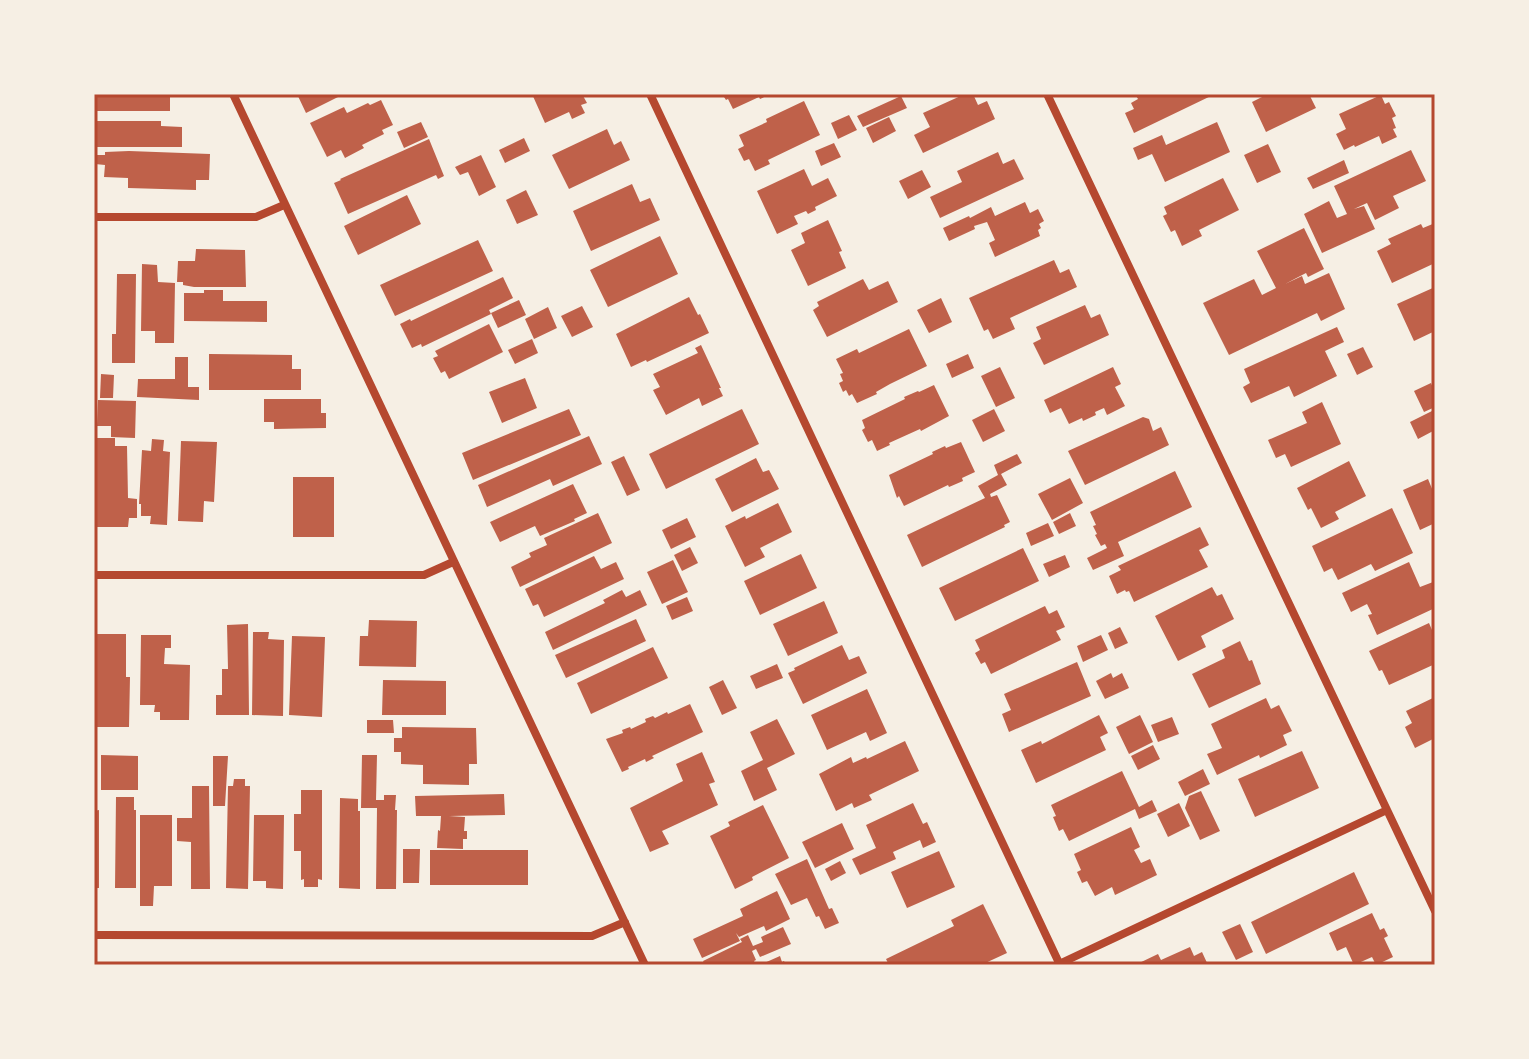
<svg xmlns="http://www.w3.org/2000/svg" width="1529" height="1059" viewBox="0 0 1529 1059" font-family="'Exo 2',sans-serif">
	<rect width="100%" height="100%" fill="#f6efe4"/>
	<path fill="#bf614a" d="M 94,94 L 170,94 L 170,111 L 94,111 Z
		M 297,94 L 344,94 L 306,113 Z
		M 532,94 L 582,94 L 587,103 L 581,105 L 585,113 L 572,119 L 569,112 L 545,123 Z
		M 722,94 L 771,94 L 760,99 L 759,97 L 733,109 L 728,99 L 726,100 Z
		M 965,94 L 973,94 L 978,105 L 987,101 L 995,119 L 923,153 L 914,135 L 930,127 L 923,113 Z
		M 1135,94 L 1215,94 L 1134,133 L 1125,113 L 1134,109 L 1131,103 L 1138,99 Z
		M 1268,94 L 1309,94 L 1316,108 L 1266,132 L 1252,102 Z
		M 1381,95 L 1385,104 L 1389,102 L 1396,116 L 1392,118 L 1396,128 L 1393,129 L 1397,137 L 1382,144 L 1379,136 L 1355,147 L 1354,145 L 1344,150 L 1336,134 L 1346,129 L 1339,114 Z
		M 901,96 L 907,108 L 863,127 L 857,116 Z
		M 381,100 L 393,125 L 382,130 L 384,134 L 362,145 L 364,148 L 345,158 L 341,150 L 327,157 L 310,123 L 344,107 L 347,113 L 368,103 L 370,105 Z
		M 804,101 L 820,135 L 768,160 L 770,164 L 755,171 L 749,159 L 744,161 L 738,149 L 744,146 L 739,135 L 767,122 L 766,119 Z
		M 849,115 L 857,130 L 838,139 L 831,123 Z
		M 889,117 L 896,131 L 873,143 L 866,128 Z
		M 97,121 L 161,121 L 161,126 L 182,127 L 182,147 L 97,147 Z
		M 421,122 L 428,137 L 404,148 L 397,132 Z
		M 1217,122 L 1230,152 L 1165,182 L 1152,154 L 1138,160 L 1133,148 L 1162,135 L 1166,145 Z
		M 607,129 L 614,145 L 621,141 L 630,160 L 569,189 L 552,155 Z
		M 524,138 L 530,151 L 505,163 L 499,150 Z
		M 429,139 L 444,176 L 438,179 L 436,175 L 348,214 L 334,183 L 341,180 L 340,179 Z
		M 834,143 L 841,157 L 821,166 L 815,151 Z
		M 1268,144 L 1281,172 L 1257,183 L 1244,155 Z
		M 1411,150 L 1426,181 L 1393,196 L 1399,208 L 1375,220 L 1367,203 L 1354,209 L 1364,206 L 1375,229 L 1322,253 L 1304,214 L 1329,201 L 1337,218 L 1347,214 L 1334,186 Z
		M 129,151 L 210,154 L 209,180 L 196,180 L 196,190 L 128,188 L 128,178 L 104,177 L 105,165 L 95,164 L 95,155 L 105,155 L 105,152 Z
		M 998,152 L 1003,164 L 1014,159 L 1024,179 L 940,218 L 930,197 L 962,182 L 957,171 Z
		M 481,155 L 496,187 L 479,196 L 468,172 L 460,175 L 455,167 Z
		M 1344,160 L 1349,173 L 1313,189 L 1307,178 Z
		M 804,169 L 812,186 L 828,178 L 837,196 L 815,207 L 816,210 L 808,214 L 806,211 L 794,216 L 798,224 L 777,234 L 757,191 Z
		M 922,170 L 931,187 L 908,199 L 899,181 Z
		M 1223,178 L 1239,210 L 1199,230 L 1202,236 L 1182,246 L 1175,230 L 1171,232 L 1163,216 L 1167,214 L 1164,207 Z
		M 632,184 L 640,202 L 650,198 L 660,220 L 591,251 L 573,211 Z
		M 526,190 L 538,215 L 517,224 L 506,200 Z
		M 407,195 L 421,224 L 358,255 L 344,226 Z
		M 1025,202 L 1030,213 L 1038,209 L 1044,221 L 1039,224 L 1041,228 L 1038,230 L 1040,236 L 995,257 L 989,243 L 995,240 L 987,222 L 974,226 L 975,229 L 949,241 L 943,228 L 969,216 L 970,218 L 991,207 L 995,216 Z
		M 828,220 L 842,251 L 839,252 L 846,268 L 808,286 L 791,250 L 805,243 L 801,233 Z
		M 1435,223 L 1435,263 L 1392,283 L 1377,251 L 1391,244 L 1388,239 L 1421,224 L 1423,228 Z
		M 1304,228 L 1324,269 L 1308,277 L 1306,273 L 1285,284 L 1302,276 L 1305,284 L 1329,273 L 1345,309 L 1321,321 L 1317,313 L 1229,355 L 1203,303 L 1254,279 L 1262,295 L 1276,288 L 1257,251 Z
		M 660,236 L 678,274 L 608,307 L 590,270 Z
		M 478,240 L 493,271 L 395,316 L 380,285 Z
		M 196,249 L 245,250 L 246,287 L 194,287 L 183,285 L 183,282 L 177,282 L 178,261 L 195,261 Z
		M 1054,260 L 1060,273 L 1069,269 L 1077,287 L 1010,318 L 1015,329 L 993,339 L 988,329 L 984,331 L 969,298 Z
		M 142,264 L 157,265 L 158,282 L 175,283 L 174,343 L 155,343 L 155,331 L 141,331 Z
		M 117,274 L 136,274 L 135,363 L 112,363 L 112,334 L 116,334 Z
		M 503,277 L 513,298 L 489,310 L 491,314 L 422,347 L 421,344 L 412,348 L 400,324 L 410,319 L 411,321 Z
		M 94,279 L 97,279 L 97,353 L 94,353 Z
		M 863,279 L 869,290 L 888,281 L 898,302 L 827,337 L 813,310 L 819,306 L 817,302 Z
		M 1435,287 L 1435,331 L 1414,341 L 1397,304 Z
		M 204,290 L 223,290 L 223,301 L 267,301 L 267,322 L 184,321 L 184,293 L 204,293 Z
		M 689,297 L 698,315 L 700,314 L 709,333 L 647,362 L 646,360 L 631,367 L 616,334 Z
		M 941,298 L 952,322 L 929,333 L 917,310 Z
		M 519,300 L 526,315 L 498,328 L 491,313 Z
		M 1085,305 L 1091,318 L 1100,314 L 1109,335 L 1044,365 L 1033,343 L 1041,339 L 1036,327 Z
		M 582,306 L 593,327 L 572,337 L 561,316 Z
		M 548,307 L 557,328 L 534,339 L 525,319 Z
		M 489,324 L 503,352 L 449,379 L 445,371 L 441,373 L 433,358 L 438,356 L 435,351 Z
		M 1337,327 L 1344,342 L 1325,351 L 1337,376 L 1294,397 L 1289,386 L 1251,403 L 1243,387 L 1250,383 L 1244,369 Z
		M 909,329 L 927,366 L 890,384 L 876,392 L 877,394 L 857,403 L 852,394 L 849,396 L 846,390 L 843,392 L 839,383 L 843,381 L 840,374 L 843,373 L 836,359 L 857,349 L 859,353 Z
		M 532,339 L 538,353 L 515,364 L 508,350 Z
		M 701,345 L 721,388 L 719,388 L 723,396 L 702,406 L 699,398 L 666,415 L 653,390 L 660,387 L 653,374 L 698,353 L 695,348 Z
		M 1363,347 L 1373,367 L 1357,375 L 1347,354 Z
		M 209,354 L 292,355 L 292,369 L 301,369 L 301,390 L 209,390 Z
		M 968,354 L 974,368 L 952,378 L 946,364 Z
		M 175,357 L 188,357 L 188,387 L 199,387 L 199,400 L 137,397 L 138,379 L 175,379 Z
		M 1000,367 L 1015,398 L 996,407 L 981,376 Z
		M 1113,367 L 1121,384 L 1115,387 L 1125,406 L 1107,415 L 1104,408 L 1095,412 L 1096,415 L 1083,421 L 1082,418 L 1069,424 L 1061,408 L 1050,413 L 1044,400 Z
		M 101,374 L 114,375 L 113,398 L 100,398 Z
		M 525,378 L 537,408 L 502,423 L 489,392 Z
		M 1431,383 L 1435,393 L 1435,407 L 1424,412 L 1414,391 Z
		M 934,385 L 949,416 L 921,431 L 920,429 L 889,443 L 890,445 L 877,451 L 872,440 L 868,442 L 862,430 L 865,428 L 862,420 L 905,399 L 904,397 L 918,391 L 919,392 Z
		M 264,399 L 321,399 L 321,413 L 326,413 L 326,428 L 274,429 L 274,422 L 264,422 Z
		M 98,400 L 136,401 L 135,438 L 111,437 L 111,426 L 97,426 Z
		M 1322,402 L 1341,444 L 1291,467 L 1285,454 L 1276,458 L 1268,440 L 1307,423 L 1302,412 Z
		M 569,409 L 581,435 L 473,480 L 462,453 Z
		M 742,409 L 759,444 L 666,489 L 649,454 Z
		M 994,409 L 1005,431 L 983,442 L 972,420 Z
		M 1434,410 L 1435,430 L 1418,439 L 1410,422 Z
		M 1143,417 L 1149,419 L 1153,431 L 1161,427 L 1169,445 L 1085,485 L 1068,451 Z
		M 589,436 L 602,464 L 553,486 L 550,479 L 487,507 L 478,485 Z
		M 96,438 L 115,438 L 115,446 L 127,446 L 128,498 L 137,499 L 137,518 L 129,518 L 128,527 L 94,527 L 94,495 L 96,495 L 94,459 L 96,459 Z
		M 152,439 L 164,440 L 163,451 L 170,452 L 167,525 L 150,524 L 151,516 L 141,516 L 141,504 L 139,504 L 142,450 L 151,451 Z
		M 181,441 L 217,442 L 214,502 L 204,501 L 203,522 L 178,521 Z
		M 961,442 L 975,472 L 962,478 L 963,481 L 949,487 L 948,485 L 904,506 L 899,496 L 897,498 L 889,475 L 933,454 L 932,452 L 945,446 L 946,448 Z
		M 1017,454 L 1022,463 L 1001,474 L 1007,485 L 990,494 L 991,497 L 997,495 L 1010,522 L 1004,525 L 1005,527 L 922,567 L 907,535 L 985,498 L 978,486 L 998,475 L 994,465 Z
		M 624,456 L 640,490 L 627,496 L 611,462 Z
		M 756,458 L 763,472 L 769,470 L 779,489 L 732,512 L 715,479 Z
		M 1349,461 L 1366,496 L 1335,512 L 1339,519 L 1321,528 L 1311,508 L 1308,510 L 1297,488 Z
		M 1175,471 L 1192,507 L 1118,542 L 1124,556 L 1093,570 L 1087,558 L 1107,548 L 1105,544 L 1101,546 L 1095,535 L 1097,534 L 1093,526 L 1096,525 L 1090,512 Z
		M 293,477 L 334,477 L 334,537 L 293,537 Z
		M 1070,478 L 1083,503 L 1052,520 L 1038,494 Z
		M 1428,479 L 1435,496 L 1435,523 L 1420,530 L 1403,490 Z
		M 573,484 L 587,513 L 574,519 L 575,521 L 540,536 L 535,526 L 500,542 L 490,522 Z
		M 778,503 L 792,532 L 760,548 L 765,557 L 745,567 L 725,526 L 745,516 L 746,519 Z
		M 1392,508 L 1413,553 L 1375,571 L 1371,564 L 1338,580 L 1332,568 L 1324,572 L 1312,546 Z
		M 598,513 L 612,543 L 520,587 L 511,567 L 531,557 L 529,553 L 547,545 L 544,538 Z
		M 1070,513 L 1076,526 L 1059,534 L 1053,522 Z
		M 687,518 L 696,537 L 671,549 L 662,530 Z
		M 1048,523 L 1054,536 L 1031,546 L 1026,533 Z
		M 1200,527 L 1209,545 L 1199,550 L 1208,567 L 1134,602 L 1129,591 L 1126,592 L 1125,590 L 1117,594 L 1109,576 L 1121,570 L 1118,566 Z
		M 690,547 L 698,563 L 682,571 L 674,555 Z
		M 1023,548 L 1039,581 L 955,621 L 939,588 Z
		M 801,554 L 817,588 L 760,615 L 744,581 Z
		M 1065,555 L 1070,567 L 1049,577 L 1043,564 Z
		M 594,556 L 601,569 L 616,562 L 624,579 L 544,617 L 538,604 L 533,606 L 525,589 Z
		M 673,560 L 688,592 L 662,604 L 647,572 Z
		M 1409,562 L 1420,587 L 1433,582 L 1435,586 L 1435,608 L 1377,635 L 1368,615 L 1372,614 L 1367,604 L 1351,612 L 1342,593 Z
		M 1212,587 L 1217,596 L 1222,594 L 1234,619 L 1201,636 L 1206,647 L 1178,661 L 1155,616 Z
		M 622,590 L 626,597 L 640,590 L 647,605 L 553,650 L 545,632 L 605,603 L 603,600 Z
		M 687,597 L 693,611 L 672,620 L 666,606 Z
		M 824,601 L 838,633 L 788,656 L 773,624 Z
		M 1045,606 L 1049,614 L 1057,610 L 1065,627 L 1056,631 L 1061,640 L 991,674 L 985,662 L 981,664 L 975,653 L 980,650 L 975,640 Z
		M 636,619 L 646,641 L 566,678 L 555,655 Z
		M 369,620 L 417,621 L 416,667 L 359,666 L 360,636 L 368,636 Z
		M 1429,623 L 1435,637 L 1435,664 L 1389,685 L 1382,670 L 1379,671 L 1369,651 Z
		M 248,624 L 249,715 L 216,715 L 216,695 L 222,695 L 222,669 L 228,669 L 227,625 Z
		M 1120,627 L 1128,643 L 1115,649 L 1108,633 Z
		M 253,632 L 269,632 L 268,639 L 284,640 L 283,716 L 252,715 Z
		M 94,634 L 126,634 L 126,677 L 130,677 L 129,727 L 94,727 Z
		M 141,635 L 171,635 L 171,648 L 165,648 L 164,664 L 190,665 L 189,720 L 160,720 L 160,712 L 154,712 L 155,705 L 140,705 Z
		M 1101,635 L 1108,650 L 1083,662 L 1077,646 Z
		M 292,636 L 325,637 L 322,717 L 289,715 Z
		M 1240,641 L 1249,661 L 1252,660 L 1261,684 L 1209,708 L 1192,674 L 1225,658 L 1222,650 Z
		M 842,645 L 849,660 L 859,656 L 867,673 L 803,704 L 788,673 L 795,670 L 794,668 Z
		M 653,647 L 668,678 L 591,714 L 577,683 Z
		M 1077,662 L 1091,696 L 1009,732 L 1002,714 L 1011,710 L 1004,694 Z
		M 777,664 L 783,678 L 756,689 L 750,676 Z
		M 1111,673 L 1113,678 L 1122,673 L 1129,688 L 1105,699 L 1096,681 Z
		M 383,680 L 446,681 L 446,715 L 382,715 Z
		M 723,680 L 737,708 L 722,715 L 709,687 Z
		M 867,689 L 887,733 L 870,741 L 866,732 L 827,750 L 811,715 Z
		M 1435,697 L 1435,738 L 1415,748 L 1405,727 L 1412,723 L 1406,711 Z
		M 1266,698 L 1271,709 L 1279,705 L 1292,731 L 1283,735 L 1287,745 L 1260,758 L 1259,755 L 1217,775 L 1207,754 L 1222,748 L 1211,724 Z
		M 690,704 L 703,732 L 652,756 L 654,758 L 646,762 L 645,759 L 628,767 L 629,769 L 622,772 L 606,739 L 623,733 L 622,730 L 630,727 L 631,729 L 646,722 L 645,719 L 653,716 L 655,718 L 667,712 L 668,714 Z
		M 1099,715 L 1108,733 L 1100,737 L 1106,750 L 1036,783 L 1021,750 L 1041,741 L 1042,744 Z
		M 1140,715 L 1153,742 L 1129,754 L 1116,727 Z
		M 1172,717 L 1179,734 L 1158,742 L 1151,725 Z
		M 777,719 L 795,754 L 767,768 L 777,790 L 754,801 L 741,771 L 763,760 L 750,732 Z
		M 367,720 L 393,720 L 394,733 L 367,733 Z
		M 402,727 L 476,728 L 477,764 L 469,764 L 469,785 L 423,784 L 423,765 L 401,764 L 401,752 L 394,752 L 394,738 L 402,738 Z
		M 905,741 L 919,771 L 869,795 L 872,800 L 854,808 L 852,803 L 836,811 L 819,774 L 851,757 L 853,763 L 866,757 L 867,759 Z
		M 1153,745 L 1160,759 L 1138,770 L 1131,756 Z
		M 1302,751 L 1319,788 L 1255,817 L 1238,779 Z
		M 702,752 L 715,782 L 709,784 L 718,805 L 662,831 L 669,844 L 650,852 L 630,808 L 683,781 L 676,764 Z
		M 101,755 L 138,756 L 138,790 L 101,790 Z
		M 362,755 L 377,755 L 376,800 L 384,800 L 384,795 L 396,795 L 395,810 L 397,810 L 396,889 L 376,889 L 377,808 L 361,808 Z
		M 213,756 L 228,756 L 225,806 L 213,806 Z
		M 1203,769 L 1210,784 L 1185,796 L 1178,782 Z
		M 1122,771 L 1139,807 L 1152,800 L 1157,811 L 1139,819 L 1135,809 L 1069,841 L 1063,829 L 1059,831 L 1053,817 L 1056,816 L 1051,805 Z
		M 234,779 L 245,779 L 245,786 L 250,786 L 248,889 L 226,888 L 228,786 L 233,786 Z
		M 192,786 L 209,786 L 210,889 L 191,889 L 191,842 L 177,841 L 177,818 L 192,818 Z
		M 301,790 L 322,790 L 322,880 L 318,879 L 318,887 L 304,887 L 304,879 L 301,880 L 301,851 L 294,851 L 294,814 L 301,814 Z
		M 1201,791 L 1220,831 L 1200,840 L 1185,808 L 1189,796 Z
		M 504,794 L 505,815 L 449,816 L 465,817 L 464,831 L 467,831 L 467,839 L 463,839 L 463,849 L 437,848 L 438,830 L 440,831 L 441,816 L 416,816 L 415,796 Z
		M 116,797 L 134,797 L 134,810 L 136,810 L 136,888 L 115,888 Z
		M 340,798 L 358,799 L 358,811 L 360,811 L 360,889 L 339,888 Z
		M 913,803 L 923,824 L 927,822 L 936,842 L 923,848 L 920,840 L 893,852 L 896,859 L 860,875 L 852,859 L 876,848 L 866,825 Z
		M 1179,803 L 1190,826 L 1168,837 L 1157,814 Z
		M 763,805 L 789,858 L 752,877 L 753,880 L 735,889 L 710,836 L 730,826 L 728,822 Z
		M 99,810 L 99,888 L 94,888 L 94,811 Z
		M 140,815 L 172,815 L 172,886 L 154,886 L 153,906 L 140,906 Z
		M 254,815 L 284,815 L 283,889 L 266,888 L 266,881 L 253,881 Z
		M 842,823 L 854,849 L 815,868 L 802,842 Z
		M 1131,827 L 1140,847 L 1134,850 L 1141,863 L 1150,859 L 1157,875 L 1115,895 L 1112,887 L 1095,896 L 1087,881 L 1082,883 L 1077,872 L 1081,870 L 1074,854 Z
		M 403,849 L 420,849 L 419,883 L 403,883 Z
		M 430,850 L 528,850 L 528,885 L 430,885 Z
		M 939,851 L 955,887 L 907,908 L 891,872 Z
		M 807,859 L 829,909 L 832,908 L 839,923 L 825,929 L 819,916 L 816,917 L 807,898 L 791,905 L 775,874 Z
		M 840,861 L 846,873 L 831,881 L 825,869 Z
		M 1354,872 L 1369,904 L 1266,954 L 1251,922 Z
		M 777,891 L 790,919 L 766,931 L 764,926 L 739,937 L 736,933 L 740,941 L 702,958 L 693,939 L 743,916 L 740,909 Z
		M 983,904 L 1007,953 L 981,965 L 972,965 L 971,963 L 967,965 L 889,965 L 886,959 L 954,926 L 951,920 Z
		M 1372,913 L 1380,930 L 1384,928 L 1388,936 L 1384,938 L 1393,957 L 1376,965 L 1372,957 L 1354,965 L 1346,947 L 1337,951 L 1329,933 Z
		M 1240,924 L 1253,952 L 1236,960 L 1222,932 Z
		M 783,927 L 791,944 L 760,957 L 756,949 L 752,951 L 756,960 L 754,961 L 756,965 L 705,965 L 703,961 L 742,942 L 740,939 L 748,935 L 753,946 L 763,942 L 761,937 Z
		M 1190,947 L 1194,956 L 1202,952 L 1208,965 L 1135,965 L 1158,954 L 1161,960 Z
		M 780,956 L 782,962 L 784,961 L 786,965 L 760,965 Z"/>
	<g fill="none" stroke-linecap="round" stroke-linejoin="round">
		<path stroke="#b5482f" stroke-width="8" d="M 233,94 L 645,965
			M 650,94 L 1060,965
			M 1047,94 L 1435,911
			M 94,217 L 256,217 L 284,205
			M 94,575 L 424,575 L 453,562
			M 94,935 L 592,936 L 625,922
			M 1059,964 L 1387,810"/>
	</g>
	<rect width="1529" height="1059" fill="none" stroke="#f6efe4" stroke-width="192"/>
	<rect x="96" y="96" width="1337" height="867" fill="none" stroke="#b5482f" stroke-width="3"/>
</svg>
